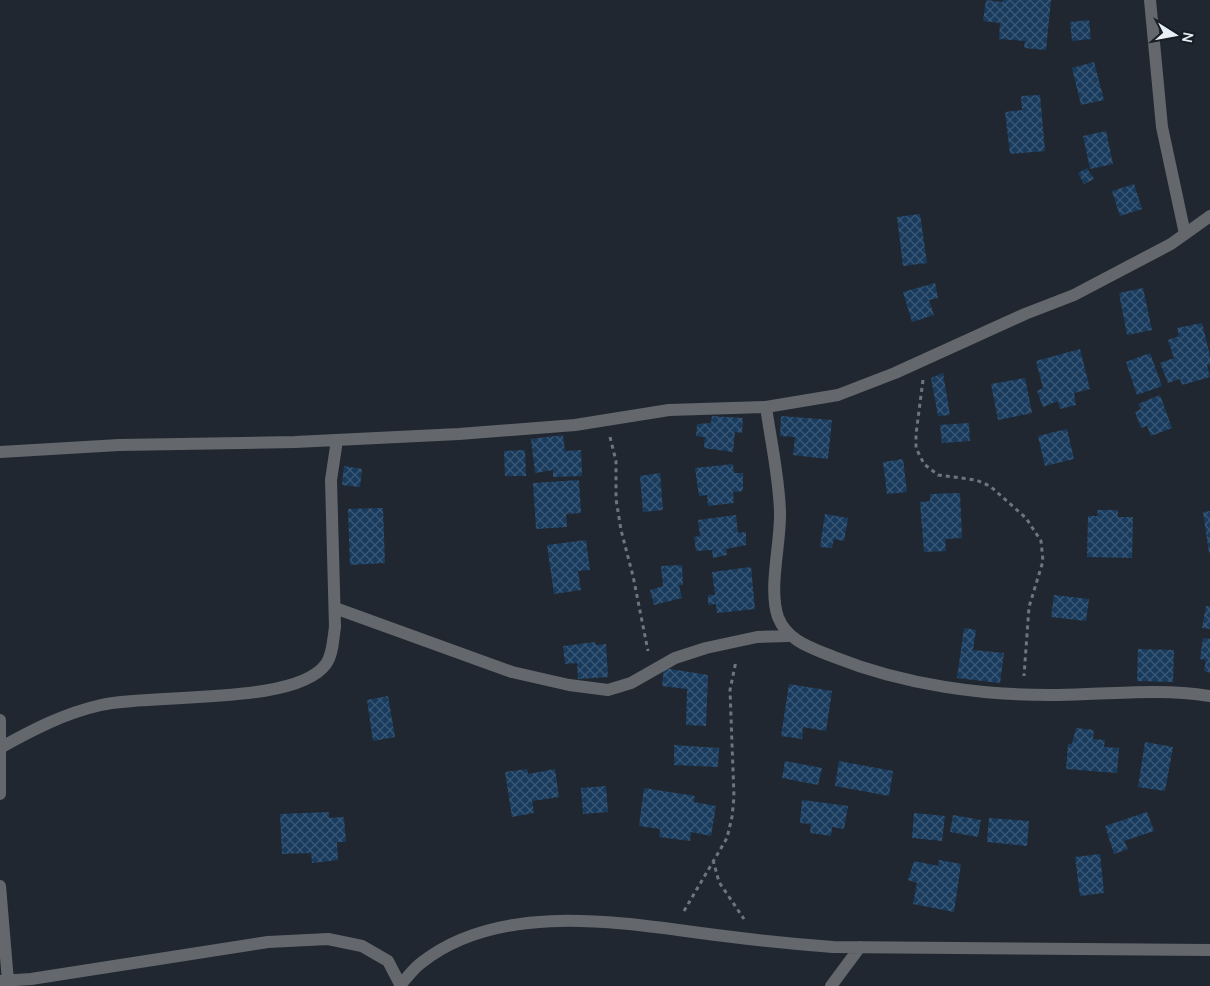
<svg xmlns="http://www.w3.org/2000/svg" width="1210" height="986" viewBox="0 0 1210 986" font-family="Manrope,sans-serif">
	<defs>
		<pattern id="building-cross-hatch" width="8" height="8" patternUnits="userSpaceOnUse" patternTransform="scale(1.25)"><rect width="8" height="8" fill="#193c5e"/><path d="M0 0l8 8M0 8l8-8" fill="none" stroke="#3b5876"/></pattern>
	</defs>
	<rect width="100%" height="100%" fill="#202730"/>
	<path fill="url(#building-cross-hatch)" d="M 986,0 L 1003,2 L 1003,0 L 1051,0 L 1046,50 L 1024,48 L 1025,41 L 999,39 L 1000,23 L 983,21 Z
		M 1089,20 L 1091,39 L 1072,41 L 1070,22 Z
		M 1094,62 L 1104,100 L 1081,105 L 1072,68 Z
		M 1040,95 L 1045,151 L 1010,154 L 1005,112 L 1022,110 L 1021,96 Z
		M 1106,131 L 1113,164 L 1090,169 L 1083,136 Z
		M 1087,168 L 1094,179 L 1084,184 L 1078,173 Z
		M 1134,184 L 1142,209 L 1120,216 L 1112,191 Z
		M 920,214 L 927,263 L 903,266 L 897,217 Z
		M 935,283 L 938,298 L 929,300 L 934,315 L 912,322 L 903,292 Z
		M 1143,288 L 1152,330 L 1127,335 L 1119,293 Z
		M 1202,323 L 1210,356 L 1210,364 L 1207,365 L 1210,377 L 1182,385 L 1180,379 L 1168,383 L 1160,363 L 1174,358 L 1168,340 L 1179,336 L 1177,328 Z
		M 1080,349 L 1090,389 L 1074,393 L 1076,405 L 1060,409 L 1058,401 L 1043,407 L 1037,391 L 1043,388 L 1036,361 Z
		M 1150,353 L 1162,386 L 1137,395 L 1126,362 Z
		M 943,373 L 950,415 L 938,416 L 931,378 Z
		M 1025,378 L 1032,413 L 998,420 L 991,384 Z
		M 1160,395 L 1172,428 L 1151,436 L 1147,426 L 1141,428 L 1135,412 L 1141,409 L 1138,404 Z
		M 712,416 L 743,418 L 742,433 L 735,432 L 733,452 L 704,448 L 705,437 L 696,436 L 697,424 L 711,423 Z
		M 781,416 L 832,420 L 828,459 L 793,455 L 795,437 L 780,436 Z
		M 969,423 L 970,441 L 942,443 L 940,425 Z
		M 1067,429 L 1074,459 L 1045,466 L 1038,436 Z
		M 563,435 L 565,451 L 581,450 L 582,476 L 553,477 L 553,470 L 535,473 L 531,439 Z
		M 525,450 L 526,476 L 505,476 L 504,451 Z
		M 903,459 L 907,492 L 887,494 L 883,462 Z
		M 733,464 L 734,473 L 743,473 L 743,491 L 733,492 L 734,503 L 708,506 L 707,495 L 699,496 L 695,468 Z
		M 344,466 L 362,469 L 360,487 L 342,485 Z
		M 660,473 L 663,510 L 643,512 L 640,476 Z
		M 579,480 L 581,513 L 566,514 L 567,527 L 536,529 L 533,483 Z
		M 960,493 L 962,538 L 945,539 L 946,551 L 924,552 L 920,502 L 930,501 L 930,494 Z
		M 383,508 L 385,563 L 350,565 L 348,509 Z
		M 1097,510 L 1118,510 L 1118,517 L 1133,517 L 1132,558 L 1087,557 L 1088,516 L 1098,516 Z
		M 1210,511 L 1210,553 L 1209,553 L 1203,512 Z
		M 825,514 L 848,518 L 844,541 L 834,539 L 832,548 L 820,547 Z
		M 736,515 L 738,533 L 746,532 L 746,545 L 726,549 L 727,555 L 713,558 L 712,550 L 696,551 L 694,537 L 700,536 L 698,520 Z
		M 586,540 L 590,570 L 578,571 L 581,590 L 554,594 L 547,545 Z
		M 682,565 L 683,585 L 679,585 L 682,598 L 654,605 L 650,590 L 663,586 L 661,566 Z
		M 751,567 L 755,609 L 717,613 L 716,604 L 708,605 L 708,595 L 715,595 L 712,572 Z
		M 1054,595 L 1089,599 L 1086,621 L 1051,617 Z
		M 1206,606 L 1210,606 L 1210,629 L 1202,628 Z
		M 964,628 L 976,630 L 973,650 L 1004,653 L 1000,683 L 957,678 Z
		M 1203,638 L 1210,639 L 1210,673 L 1204,671 L 1206,660 L 1200,659 Z
		M 595,642 L 596,645 L 606,644 L 608,677 L 578,679 L 577,663 L 565,664 L 563,646 Z
		M 1138,649 L 1174,650 L 1173,682 L 1137,681 Z
		M 664,668 L 708,675 L 706,726 L 686,725 L 687,689 L 662,686 Z
		M 789,684 L 832,691 L 826,731 L 803,727 L 802,739 L 781,736 Z
		M 388,696 L 395,737 L 373,741 L 367,700 Z
		M 1076,728 L 1094,730 L 1093,739 L 1105,740 L 1104,747 L 1119,748 L 1117,773 L 1066,769 L 1068,744 L 1072,744 Z
		M 1145,742 L 1173,747 L 1165,791 L 1138,787 Z
		M 674,745 L 719,748 L 718,767 L 674,765 Z
		M 785,761 L 822,768 L 818,785 L 782,778 Z
		M 839,761 L 893,771 L 889,796 L 835,786 Z
		M 527,769 L 528,774 L 555,769 L 559,797 L 532,801 L 534,813 L 512,817 L 505,772 Z
		M 606,786 L 608,812 L 583,814 L 581,788 Z
		M 644,788 L 695,796 L 694,802 L 716,806 L 711,836 L 691,832 L 690,841 L 659,837 L 660,829 L 639,826 Z
		M 802,800 L 848,806 L 844,829 L 832,827 L 831,836 L 810,833 L 811,824 L 800,823 Z
		M 329,812 L 329,818 L 344,817 L 346,842 L 337,842 L 338,860 L 312,863 L 311,853 L 282,854 L 280,814 Z
		M 1147,812 L 1154,831 L 1124,841 L 1128,849 L 1114,854 L 1105,826 Z
		M 914,813 L 945,816 L 942,841 L 912,838 Z
		M 953,815 L 981,820 L 978,837 L 950,832 Z
		M 989,818 L 1029,821 L 1027,846 L 987,842 Z
		M 1100,854 L 1104,893 L 1080,896 L 1075,857 Z
		M 939,860 L 961,864 L 954,912 L 913,904 L 917,883 L 908,880 L 914,861 L 938,866 Z"/>
	<g fill="none" stroke-linecap="round" stroke-linejoin="round">
		<path stroke="#6f757d" stroke-width="3" stroke-dasharray="4 4" stroke-linecap="butt" d="M 923,380 L 916,434 L 916,448 L 924,464 L 938,475 L 976,480 L 990,486 L 1026,518 L 1041,541 L 1043,561 L 1029,607 L 1024,676
			M 610,437 L 616,461 L 616,499 L 621,530 L 633,576 L 648,651
			M 713,860 L 719,882 L 744,919
			M 684,911 L 727,838 L 732,817 L 734,797 L 730,690 L 736,661"/>
		<path stroke="#64686c" stroke-width="12" d="M 1150,0 L 1162,127 L 1185,234
			M 766,407 C 771,442 779,477 780,512 C 781,543 768,588 778,617 C 787,641 812,648 834,657 C 904,685 984,696 1059,695 C 1110,694 1160,688 1210,696
			M 0,452 L 119,445 L 295,442 L 459,434 L 575,425 L 669,410 L 766,407 L 838,395 L 895,373 L 1025,314 L 1074,295 L 1171,244 L 1210,216
			M 335,608 L 512,672 L 569,685 L 608,690 L 631,683 L 675,658 L 706,648 L 757,637 L 788,636
			M 0,720 L 0,743
			M 0,748 C 32,730 65,713 101,705 C 151,693 296,706 326,664 C 333,654 333,639 335,627 L 331,480 L 337,440
			M 0,751 L 0,794
			M 0,886 L 8,981
			M 0,981 L 31,979 L 268,942 L 328,939 L 362,946 L 388,961 L 401,986
			M 400,985 C 407,978 413,969 421,963 C 500,900 623,923 716,935 C 755,940 793,944 833,947 L 1210,950
			M 831,986 L 860,947"/>
	</g>
	<g transform="translate(1175 35) rotate(101)" stroke="#161e26" stroke-width="4" paint-order="stroke">
	<path d="M0-4L9 19L0 12L-9 19Z" fill="#eaeff5"/>
	<text y="-8" font-size="14" font-weight="bold" text-anchor="middle" fill="#eaeff5">N</text>
	</g>
</svg>
